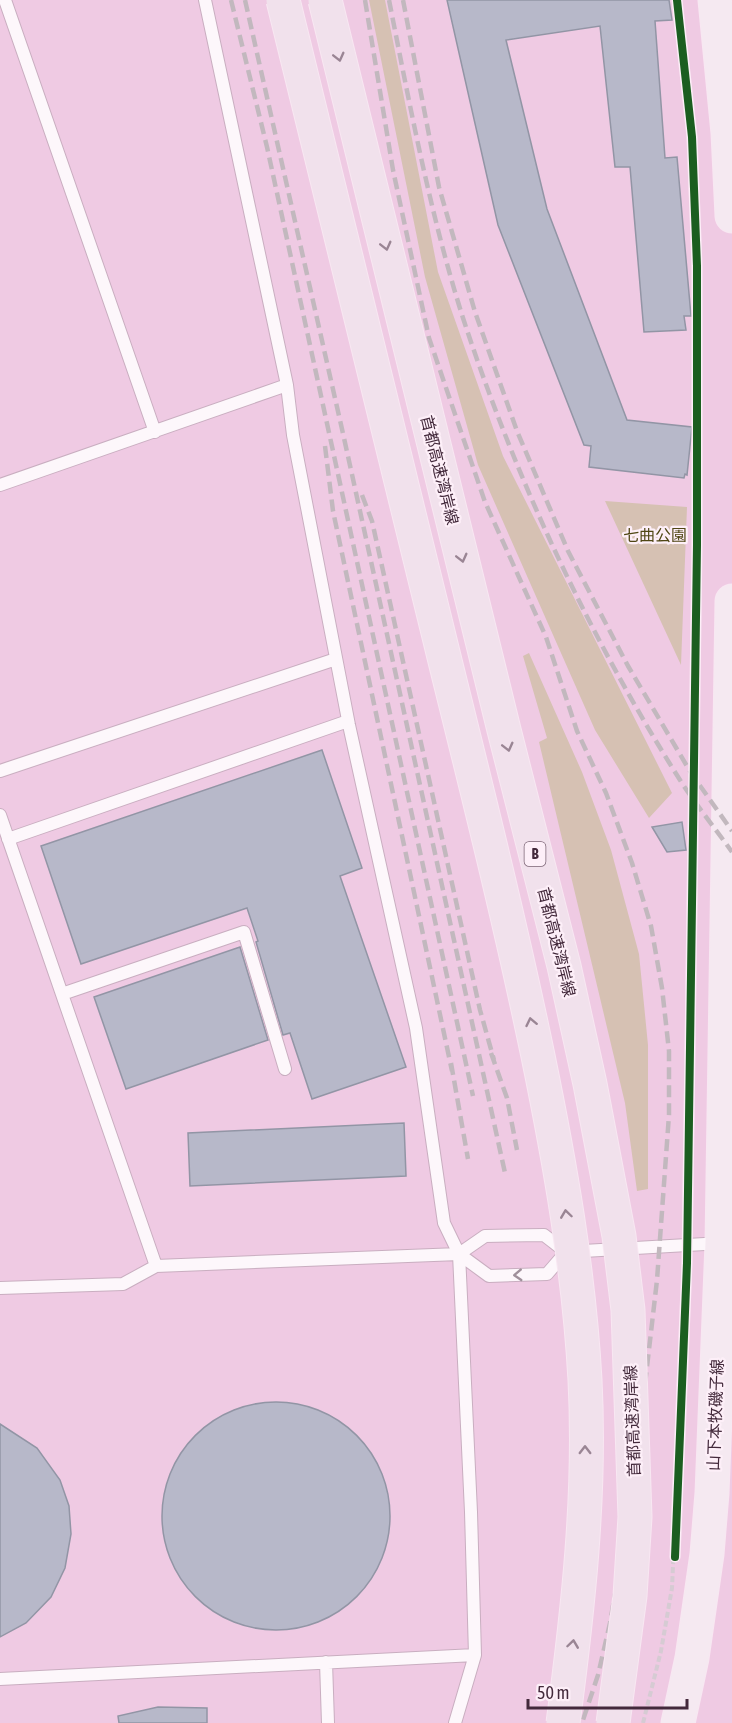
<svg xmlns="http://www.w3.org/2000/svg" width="732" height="1723" viewBox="0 0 732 1723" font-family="'Asap Condensed','Noto Sans JP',sans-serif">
	<rect width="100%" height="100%" fill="#efcae3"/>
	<path fill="#d6c1b3" d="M 369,0 L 385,0 L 438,272 L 503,456 L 672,793 L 649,818 L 595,730 L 478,465 L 425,277 Z
		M 605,501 L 687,507 L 681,665 Z
		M 529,653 L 582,772 L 611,850 L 639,954 L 648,1045 L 648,1189 L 637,1191 L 625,1103 L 539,742 L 547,738 L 523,656 Z"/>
	<path fill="#b7b8c9" stroke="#9295a5" stroke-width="1.5" d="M 447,0 L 669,0 L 672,20 L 655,21 L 665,158 L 677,157 L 691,316 L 684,316 L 686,330 L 644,332 L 630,167 L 615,167 L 600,26 L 506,40 L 547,209 L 627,420 L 692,427 L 687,475 L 685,474 L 684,478 L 589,467 L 591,446 L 584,445 L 498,225 Z
		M 322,750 L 362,868 L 340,876 L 406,1067 L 312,1099 L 290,1033 L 283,1035 L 256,942 L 258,941 L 247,908 L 81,964 L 41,846 Z
		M 682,822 L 686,850 L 667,852 L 652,827 Z
		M 240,947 L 268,1040 L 126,1089 L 94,997 Z
		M 404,1123 L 406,1176 L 190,1186 L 188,1133 Z
		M162 1516a114 114 0 1 1 228 0a114 114 0 1 1-228 0Z
		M 0,1424 L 37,1448 L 60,1480 L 69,1506 L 71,1534 L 65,1568 L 51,1597 L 26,1623 L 0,1637 Z
		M 158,1707 L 207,1708 L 207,1723 L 119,1723 L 118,1716 Z"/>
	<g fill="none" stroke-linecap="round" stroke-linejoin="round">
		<defs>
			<path id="service" d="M 5,0 L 155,432
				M 287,385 L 293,435 L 349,725 L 416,1028 L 444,1223 L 459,1254 L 471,1512 L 475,1655 L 455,1723
				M 0,485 L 287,385 L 205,0
				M 0,771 L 336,659
				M 0,815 L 156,1266 L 459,1254 L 485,1236 L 544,1235 L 566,1252 L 722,1243
				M 8,839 L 348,721
				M 62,994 L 244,932 L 285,1069
				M 459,1254 L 489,1276 L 547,1274 L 566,1252
				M 0,1288 L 123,1284 L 156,1266
				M 326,1662 L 328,1723
				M 0,1679 L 475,1655"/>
			<path id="primary" d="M 715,0 L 728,133 L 732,216
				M 678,1723 L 692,1658 L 707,1554 L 712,1493 L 722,1243 L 732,601"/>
		</defs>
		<use href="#service" stroke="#c9aec0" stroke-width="14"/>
		<use href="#primary" stroke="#f8e7f2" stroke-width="35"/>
		<path stroke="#d6cbd3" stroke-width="4" stroke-dasharray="6 3" stroke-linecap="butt" d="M 677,0 L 692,137 L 697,266 L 697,545 L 688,1231
			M 643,1723 L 661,1651 L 672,1588 L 687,1260"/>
		<use href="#service" stroke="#fdf7fb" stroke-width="12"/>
		<use href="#primary" stroke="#f5e9f1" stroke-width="33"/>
		<path stroke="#c2b8be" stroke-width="4.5" stroke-dasharray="12 6" stroke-linecap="butt" d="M 231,0 L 267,147 L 473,1096
			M 245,0 L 344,438 L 505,1173
			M 365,0 L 393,170 L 429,338 L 485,502 L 546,637 L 577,731 L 606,793 L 632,863 L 651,926 L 662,988 L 669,1051 L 669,1115 L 657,1280 L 632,1497 L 610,1623 L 598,1675 L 582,1723
			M 389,0 C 410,106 430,214 463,318 C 516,480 589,636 680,780 C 696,805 715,828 732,852
			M 403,0 L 439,187 L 475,312 L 517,431 L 568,551 L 628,666 L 691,773 L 732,831
			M 325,446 L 333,511 L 452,1071
			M 362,495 L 372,521 L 480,1010 L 494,1060
			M 491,1053 L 507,1098 L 517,1150
			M 451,1063 L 468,1159"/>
		<defs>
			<path id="motorway-bridge" d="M 283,0 C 338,223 393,446 447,669 C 479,798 511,926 538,1056 C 560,1163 579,1271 585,1380 C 591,1494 578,1610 563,1723
				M 325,0 L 504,730 L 564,966 L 590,1084 L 619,1236 L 628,1310 L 635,1517 L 630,1596 L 613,1723"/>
		</defs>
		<use href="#motorway-bridge" stroke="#f8e7f2" stroke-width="35" stroke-linecap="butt"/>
		<use href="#motorway-bridge" stroke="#f1e1ec" stroke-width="33"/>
		<defs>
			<path id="cycleway" d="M 675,1557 L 687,1263 L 697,545 L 697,266 L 692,137 L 677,0"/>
		</defs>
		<use href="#cycleway" stroke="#fdeff8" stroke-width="11"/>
		<use href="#cycleway" stroke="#1b5e20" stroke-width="8"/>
	</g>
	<defs><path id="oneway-chevron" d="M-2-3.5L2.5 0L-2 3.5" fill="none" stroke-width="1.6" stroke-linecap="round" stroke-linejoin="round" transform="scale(1.5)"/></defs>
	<g stroke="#9a8594">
		<use href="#oneway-chevron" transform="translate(339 57) rotate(76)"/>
		<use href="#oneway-chevron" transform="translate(386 246) rotate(76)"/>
		<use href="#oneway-chevron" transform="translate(462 558) rotate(76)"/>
		<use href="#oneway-chevron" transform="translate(508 747) rotate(76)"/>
		<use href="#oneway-chevron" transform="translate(531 1022) rotate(-102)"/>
		<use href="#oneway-chevron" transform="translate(566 1214) rotate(-98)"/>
		<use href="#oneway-chevron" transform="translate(585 1450) rotate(-90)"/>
		<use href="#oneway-chevron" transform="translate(573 1644) rotate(-82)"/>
	</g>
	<use stroke="#a0909b" href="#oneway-chevron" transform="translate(518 1275) rotate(177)"/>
	<g text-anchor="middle" stroke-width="4.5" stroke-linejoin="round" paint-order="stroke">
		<rect fill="#fdeff8" stroke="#7b6474" stroke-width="1.5" x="524.5" y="842" width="21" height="24" rx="4.5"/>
		<g font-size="15" font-weight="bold" fill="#43293b">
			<text x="535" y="859">B</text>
		</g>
		<g font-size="16" fill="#43293b" stroke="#fdeff8">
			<text transform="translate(440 470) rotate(76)" y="6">首都高速湾岸線</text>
			<text transform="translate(557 942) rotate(76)" y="6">首都高速湾岸線</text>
			<text transform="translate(715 1415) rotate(-88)" y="6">山下本牧磯子線</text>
			<text transform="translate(632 1421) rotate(-92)" y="6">首都高速湾岸線</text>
		</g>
		<g font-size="16" fill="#4f4614" stroke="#fdeff8">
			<text x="655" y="541">七曲公園</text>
		</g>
	</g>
	<path d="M528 1699v9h159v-9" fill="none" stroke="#43293b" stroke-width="3"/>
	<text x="537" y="1699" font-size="18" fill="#43293b" stroke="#fdeff8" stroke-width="4.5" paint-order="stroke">50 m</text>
</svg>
